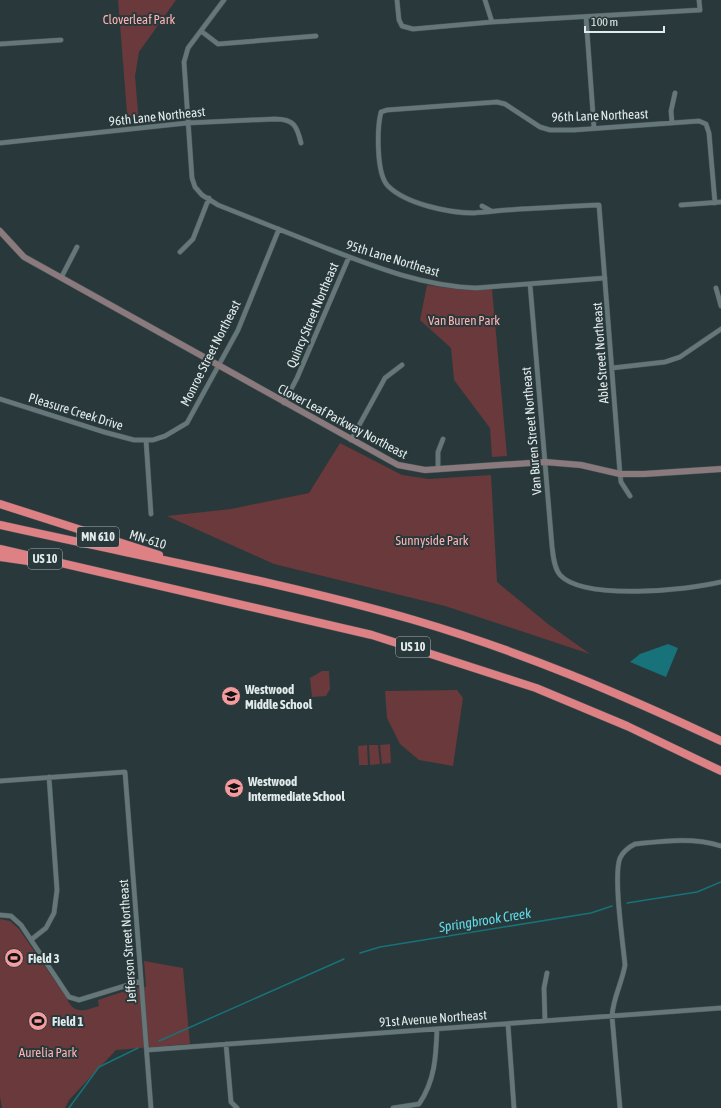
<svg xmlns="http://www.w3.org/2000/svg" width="721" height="1108" viewBox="0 0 721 1108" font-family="'Asap Condensed',sans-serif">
	<rect width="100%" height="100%" fill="#29383a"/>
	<path fill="#6a393b" d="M 118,0 L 176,0 L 139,52 L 135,76 L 139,123 L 128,125 Z
		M 427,285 L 464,290 L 492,289 L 507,456 L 492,457 L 490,428 L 454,380 L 451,348 L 420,320 Z
		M 340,443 L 402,475 L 429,479 L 491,475 L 497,582 L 548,624 L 590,654 L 445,606 L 274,564 L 167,516 L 231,509 L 309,493 Z
		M 322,671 L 329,671 L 330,689 L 326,696 L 312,697 L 310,678 Z
		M 457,690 L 463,698 L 453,766 L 419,760 L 400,744 L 387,718 L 385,691 Z
		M 390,744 L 391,763 L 382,764 L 380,745 Z
		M 367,745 L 368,765 L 359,765 L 358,746 Z
		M 369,745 L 378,745 L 380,764 L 370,765 Z
		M 0,919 L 10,921 L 19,929 L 66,997 C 74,1015 83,1011 99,1006 L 98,1000 L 134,988 L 146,987 L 144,961 L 183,968 L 190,1044 L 116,1050 L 69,1100 L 65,1108 L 2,1108 L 0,1097 Z"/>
	<path fill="#17727a" d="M 668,644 L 678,648 L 666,677 L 630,662 L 640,654 Z"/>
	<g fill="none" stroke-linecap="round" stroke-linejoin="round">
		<path stroke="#17727a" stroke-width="1.5" d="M 627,903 L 697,892 L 721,882
			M 360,953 L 380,947 L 591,913 L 612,906
			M 159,1041 L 344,959
			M 69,1108 L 99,1067 L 138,1048"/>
		<defs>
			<path id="street" d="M 224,0 L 188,48 L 184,62 L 192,178 L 195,187 L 202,195 L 218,205 C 254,219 290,234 326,248 C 375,267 423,286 476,288 L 605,278
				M 397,0 L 399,20 L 402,26 L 413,29 L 492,22 L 700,10 L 699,0
				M 485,0 L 492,22
				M 586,17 L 594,128
				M 201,31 L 218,44 L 316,36
				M 0,44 L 61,40
				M 672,123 L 671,111 L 675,93
				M 0,143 L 187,123 L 275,119 C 294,119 297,126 301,143
				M 681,205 L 721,202
				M 482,206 L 491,211
				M 180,252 L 193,239 L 209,198
				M 61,278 L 77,247
				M 530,284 L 552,546 C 553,555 554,568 560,575 C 584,601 689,590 721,582
				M 716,288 L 721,306
				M 612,368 L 665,362 L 680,357 L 721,329
				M 0,399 L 104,432 L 134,440 L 153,440 L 165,436 L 187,423 L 238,330 L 279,229
				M 284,403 L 297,378 L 349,257
				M 146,440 L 151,514
				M 351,440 L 385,378 L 402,365
				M 438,470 L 438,452 L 443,439
				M 630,496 L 621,482 L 620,474 L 599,205 C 572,206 546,208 520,209 C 504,210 489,212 474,213 C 449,213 406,204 388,186 C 376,174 377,128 381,112 L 387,110 L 497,102 L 505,104 L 540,127 L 550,130 L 574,130 L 699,121 L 706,124 L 709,133 L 715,203
				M 0,781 L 125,772 L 151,1108
				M 0,915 L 11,916 L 21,925 L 69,997 L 79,1000 L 141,981
				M 32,939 L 46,928 L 54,913 L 57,890 L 49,777
				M 545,1021 L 544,988 L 547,973
				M 508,1024 L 514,1108
				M 226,1044 L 231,1102 L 237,1108
				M 147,1050 L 721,1008
				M 393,1108 L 419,1104 C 435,1081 436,1056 437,1029
				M 620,1108 L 612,1016 C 613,998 622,983 625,965 C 623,943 613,876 620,858 C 623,852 629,847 635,844 C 664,841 693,837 721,846"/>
			<path id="secondary" d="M 0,231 L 24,257 L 398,465 L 425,470 L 545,462 L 581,465 L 620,474 L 644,474 L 721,469"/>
			<path id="highway" d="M 0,504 L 159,555
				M 0,525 C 138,556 278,581 414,620 C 520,651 621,694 721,741
				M 0,549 L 372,635 L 536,688 L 627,726 L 721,771
				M 0,557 L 35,562"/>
		</defs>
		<use href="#street" stroke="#475456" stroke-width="5.5"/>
		<use href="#secondary" stroke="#475456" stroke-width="7"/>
		<use href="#highway" stroke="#475456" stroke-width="9"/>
		<use href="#street" stroke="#667779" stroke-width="4.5"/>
		<use href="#secondary" stroke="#8a7a7d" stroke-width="6"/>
		<use href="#highway" stroke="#dd8185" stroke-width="8"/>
	</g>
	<defs>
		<symbol id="school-disc" viewBox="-11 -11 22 22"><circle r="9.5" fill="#f59b9e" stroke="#29383a"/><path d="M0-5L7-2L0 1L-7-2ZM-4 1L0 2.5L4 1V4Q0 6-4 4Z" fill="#111"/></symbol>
		<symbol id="stadium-disc" viewBox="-11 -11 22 22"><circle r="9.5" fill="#f59b9e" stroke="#29383a"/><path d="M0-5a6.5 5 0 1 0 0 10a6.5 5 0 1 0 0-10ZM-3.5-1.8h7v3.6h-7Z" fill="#111"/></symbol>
	</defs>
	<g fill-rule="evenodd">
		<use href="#school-disc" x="220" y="685" width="22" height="22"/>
		<use href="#school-disc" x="223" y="777" width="22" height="22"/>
		<use href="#stadium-disc" x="3" y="947" width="22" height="22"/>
		<use href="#stadium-disc" x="27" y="1010" width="22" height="22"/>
	</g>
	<g text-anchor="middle" stroke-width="4" stroke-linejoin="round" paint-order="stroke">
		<g fill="#29383a" stroke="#aab5b7" stroke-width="1">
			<rect x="77" y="527" width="42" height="20" rx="3"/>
			<rect x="28" y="549" width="34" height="20" rx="3"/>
			<rect x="396" y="637" width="34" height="20" rx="3"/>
		</g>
		<g font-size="12" font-weight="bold" fill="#e2ebec">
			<text x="98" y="541">MN 610</text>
			<text x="45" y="563">US 10</text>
			<text x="413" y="651">US 10</text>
		</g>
		<g font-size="13" fill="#fdb2b3" stroke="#29383a">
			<text x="139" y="24">Cloverleaf Park</text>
			<text x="464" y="325">Van Buren Park</text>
			<text x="432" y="545">Sunnyside Park</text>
			<text x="48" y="1057">Aurelia Park</text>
		</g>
		<g font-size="13" fill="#e2ebec" stroke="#29383a">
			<text transform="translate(600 115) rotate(-2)" y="5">96th Lane Northeast</text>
			<text transform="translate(157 116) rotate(-6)" y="5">96th Lane Northeast</text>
			<text transform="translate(393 258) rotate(17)" y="5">95th Lane Northeast</text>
			<text transform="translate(312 315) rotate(-67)" y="5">Quincy Street Northeast</text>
			<text transform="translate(210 353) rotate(-63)" y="5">Monroe Street Northeast</text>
			<text transform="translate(600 353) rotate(-94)" y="5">Able Street Northeast</text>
			<text transform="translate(76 411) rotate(17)" y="5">Pleasure Creek Drive</text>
			<text transform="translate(343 421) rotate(28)" y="5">Clover Leaf Parkway Northeast</text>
			<text transform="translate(531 431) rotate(-95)" y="5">Van Buren Street Northeast</text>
			<text transform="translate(148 539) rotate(17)" y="5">MN-610</text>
			<text transform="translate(127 941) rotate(-94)" y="5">Jefferson Street Northeast</text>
			<text transform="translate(433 1018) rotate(-4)" y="5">91st Avenue Northeast</text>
		</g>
		<g font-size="13" font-weight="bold" fill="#e2ebec" stroke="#29383a" text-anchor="start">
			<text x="245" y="694">Westwood<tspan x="245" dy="15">Middle School</tspan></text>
			<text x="248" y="786">Westwood<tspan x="248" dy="15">Intermediate School</tspan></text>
			<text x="28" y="963">Field 3</text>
			<text x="52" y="1026">Field 1</text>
		</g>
		<g font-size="14" font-style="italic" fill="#60dce8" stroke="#29383a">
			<text transform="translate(485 920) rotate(-9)" y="5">Springbrook Creek</text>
		</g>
	</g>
	<path d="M585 26v6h79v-6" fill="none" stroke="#e2ebec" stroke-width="2"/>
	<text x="591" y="26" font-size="12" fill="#e2ebec" stroke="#29383a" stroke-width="3" paint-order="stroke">100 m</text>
</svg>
